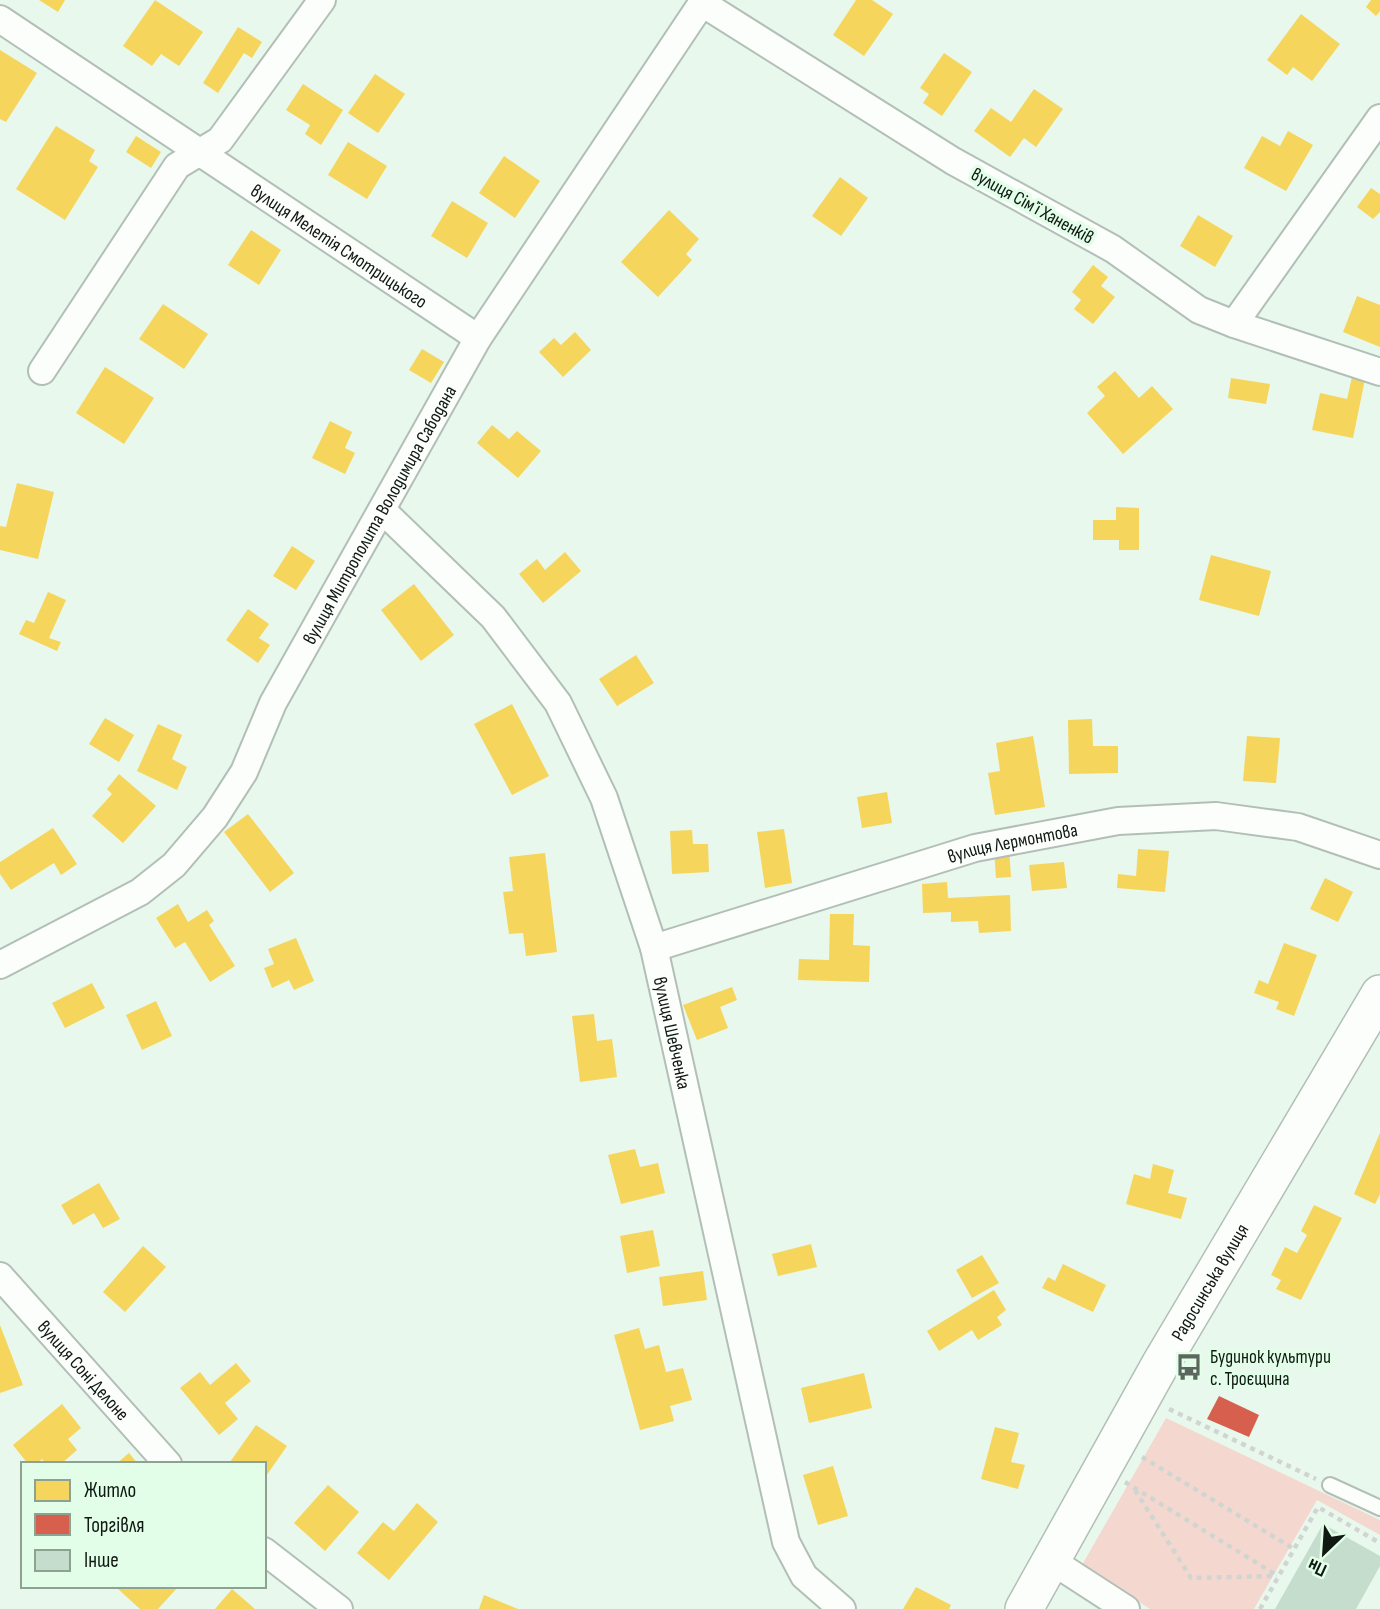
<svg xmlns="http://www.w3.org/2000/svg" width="1380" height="1609" viewBox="0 0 1380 1609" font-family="'Sofia Sans Condensed',sans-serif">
	<rect width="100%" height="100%" fill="#e8f8ec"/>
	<path fill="#f4d8d0" d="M 1166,1418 L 1380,1520 L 1380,1535 L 1317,1500 L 1254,1609 L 1150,1609 L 1082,1565 Z"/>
	<path fill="#f6d55c" d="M 39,0 L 65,0 L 58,12 Z
		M 155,0 L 203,32 L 179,66 L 161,54 L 152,66 L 123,46 Z
		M 856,0 L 872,0 L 893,14 L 864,56 L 833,35 Z
		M 1371,0 L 1380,0 L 1380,11 L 1376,16 L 1366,7 Z
		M 1301,14 L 1340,44 L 1312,81 L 1293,67 L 1287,75 L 1267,60 Z
		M 238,27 L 262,42 L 252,58 L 244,53 L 218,93 L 203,83 Z
		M 0,50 L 37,73 L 6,122 L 0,119 Z
		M 944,53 L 972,72 L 942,116 L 923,103 L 929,94 L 920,88 Z
		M 375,74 L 405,94 L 378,133 L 348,113 Z
		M 303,84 L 343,110 L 321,145 L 305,134 L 310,125 L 286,110 Z
		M 1034,89 L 1063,109 L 1036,147 L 1024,138 L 1010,157 L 974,131 L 991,108 L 1011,122 Z
		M 56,126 L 95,150 L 89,161 L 98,167 L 65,220 L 16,189 Z
		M 1288,131 L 1313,145 L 1286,191 L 1244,168 L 1262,136 L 1280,146 Z
		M 136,136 L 161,152 L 151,168 L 126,152 Z
		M 348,142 L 387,166 L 367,199 L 328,175 Z
		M 504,156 L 540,181 L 515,218 L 479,193 Z
		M 840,177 L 868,198 L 841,236 L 812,216 Z
		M 1371,188 L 1380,194 L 1380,212 L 1373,219 L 1357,207 Z
		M 452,201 L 488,223 L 467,258 L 431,236 Z
		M 669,210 L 699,239 L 686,254 L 692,260 L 658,297 L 621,262 Z
		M 1198,215 L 1233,236 L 1215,267 L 1180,246 Z
		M 251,230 L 281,250 L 259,285 L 228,265 Z
		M 1093,265 L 1108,277 L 1101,286 L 1115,297 L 1093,324 L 1074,309 L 1081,300 L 1072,292 Z
		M 1357,296 L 1380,305 L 1380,347 L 1343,332 Z
		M 163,304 L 208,334 L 184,369 L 139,339 Z
		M 575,332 L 591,350 L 563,377 L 539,352 L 554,338 L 561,345 Z
		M 422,349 L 444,362 L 431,383 L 409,370 Z
		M 105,367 L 154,398 L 124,444 L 76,413 Z
		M 1115,371 L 1139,398 L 1152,386 L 1173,409 L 1123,454 L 1087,413 L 1105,396 L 1097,387 Z
		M 1352,377 L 1365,379 L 1353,438 L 1312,430 L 1320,393 L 1347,399 Z
		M 1231,378 L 1270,384 L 1266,404 L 1228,398 Z
		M 330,421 L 352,432 L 345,448 L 355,453 L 345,474 L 312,458 Z
		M 492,425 L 509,439 L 517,431 L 541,451 L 518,478 L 477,443 Z
		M 17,483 L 54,492 L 38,559 L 0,550 L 0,526 L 6,527 Z
		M 1116,507 L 1139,508 L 1139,550 L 1119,550 L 1119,540 L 1093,540 L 1093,520 L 1116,520 Z
		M 292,546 L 315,561 L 296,590 L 273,576 Z
		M 565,552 L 581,571 L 543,603 L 519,574 L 537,559 L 545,570 Z
		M 1211,555 L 1271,571 L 1259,616 L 1199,600 Z
		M 414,584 L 454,635 L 421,661 L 381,610 Z
		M 48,592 L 66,600 L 49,638 L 61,642 L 57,651 L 19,634 L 26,620 L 34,623 Z
		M 248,609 L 269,624 L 259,638 L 270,645 L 258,663 L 226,640 Z
		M 636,655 L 654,683 L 617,706 L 599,679 Z
		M 512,704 L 549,776 L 512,795 L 474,724 Z
		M 105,718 L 134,735 L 119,762 L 89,744 Z
		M 1092,719 L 1093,746 L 1118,746 L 1118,773 L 1069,774 L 1068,720 Z
		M 158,724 L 182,735 L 172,759 L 187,767 L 177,790 L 137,771 Z
		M 1033,736 L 1045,807 L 995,815 L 988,773 L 1000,771 L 996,743 Z
		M 1247,736 L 1280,738 L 1276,783 L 1243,781 Z
		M 119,774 L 156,806 L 123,843 L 92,816 L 112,794 L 107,789 Z
		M 887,792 L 892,823 L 862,828 L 857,797 Z
		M 248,814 L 294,873 L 270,892 L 224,832 Z
		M 53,828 L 77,864 L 61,875 L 54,863 L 11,890 L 0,874 L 0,862 Z
		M 784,829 L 792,883 L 765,888 L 757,832 Z
		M 692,830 L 693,844 L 708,844 L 709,872 L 672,874 L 670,831 Z
		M 1009,848 L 1011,877 L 996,878 L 994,849 Z
		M 1138,849 L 1169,851 L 1165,892 L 1117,888 L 1118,874 L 1136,876 Z
		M 545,853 L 557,952 L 526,956 L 523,933 L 509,934 L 503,892 L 513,891 L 509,857 Z
		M 1064,862 L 1067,888 L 1032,891 L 1029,865 Z
		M 1325,878 L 1353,892 L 1338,922 L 1310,909 Z
		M 947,882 L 948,898 L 1010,895 L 1011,931 L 979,933 L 978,921 L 951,922 L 951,912 L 923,913 L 922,884 Z
		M 178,904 L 188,922 L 207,910 L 214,921 L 209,925 L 235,966 L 210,982 L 185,942 L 175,948 L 156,918 Z
		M 830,914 L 854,914 L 853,945 L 870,946 L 869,982 L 798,980 L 799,959 L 829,960 Z
		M 296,938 L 314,981 L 294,990 L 289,980 L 272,988 L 264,968 L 274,964 L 268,949 Z
		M 1284,943 L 1317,955 L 1294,1016 L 1276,1009 L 1279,1002 L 1254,993 L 1259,980 L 1268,984 Z
		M 92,983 L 105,1008 L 65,1028 L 52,1003 Z
		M 732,987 L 737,1000 L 720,1007 L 728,1028 L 697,1040 L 683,1005 Z
		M 156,1001 L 172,1036 L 142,1050 L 126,1015 Z
		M 594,1014 L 597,1041 L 612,1039 L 617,1077 L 580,1082 L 572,1016 Z
		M 1380,1133 L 1380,1194 L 1375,1204 L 1354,1194 Z
		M 635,1149 L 640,1167 L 658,1163 L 665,1193 L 621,1204 L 608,1155 Z
		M 1153,1164 L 1174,1170 L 1168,1193 L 1187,1198 L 1181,1219 L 1126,1204 L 1134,1174 L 1150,1179 Z
		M 99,1183 L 120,1219 L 103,1228 L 94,1213 L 73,1225 L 61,1205 Z
		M 1314,1205 L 1342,1218 L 1301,1300 L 1276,1289 L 1281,1280 L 1271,1275 L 1285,1247 L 1297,1253 L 1307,1235 L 1301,1231 Z
		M 653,1230 L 660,1266 L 627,1273 L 620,1236 Z
		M 811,1244 L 817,1267 L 778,1276 L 772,1254 Z
		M 143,1246 L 166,1267 L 125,1312 L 103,1292 Z
		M 982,1255 L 999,1283 L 972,1298 L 956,1270 Z
		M 1063,1264 L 1106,1285 L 1093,1312 L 1042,1288 L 1048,1277 L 1055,1281 Z
		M 703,1271 L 707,1300 L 663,1306 L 659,1277 Z
		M 994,1290 L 1006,1310 L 997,1317 L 1002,1325 L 978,1340 L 972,1330 L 939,1351 L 927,1331 Z
		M 0,1325 L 23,1385 L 0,1393 Z
		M 639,1328 L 645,1349 L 659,1345 L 666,1372 L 683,1368 L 692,1400 L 670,1406 L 674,1421 L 640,1430 L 614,1335 Z
		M 236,1363 L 251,1381 L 225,1403 L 238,1419 L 219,1435 L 180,1388 L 200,1372 L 210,1385 Z
		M 864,1373 L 872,1408 L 809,1423 L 801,1388 Z
		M 62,1404 L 81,1428 L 68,1439 L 77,1450 L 61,1464 L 46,1464 L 42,1459 L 37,1464 L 28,1464 L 13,1445 Z
		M 256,1425 L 287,1446 L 264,1479 L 264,1464 L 230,1462 Z
		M 995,1427 L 1019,1433 L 1011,1462 L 1025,1465 L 1018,1489 L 981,1479 Z
		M 129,1453 L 138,1464 L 116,1464 Z
		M 833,1466 L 848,1516 L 818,1525 L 803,1475 Z
		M 328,1485 L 359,1512 L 325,1551 L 294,1523 Z
		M 417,1503 L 438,1522 L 389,1580 L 357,1553 L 383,1522 L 394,1531 Z
		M 119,1586 L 179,1586 L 158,1609 L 140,1609 L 117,1588 Z
		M 916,1587 L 951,1605 L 949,1609 L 903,1609 Z
		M 232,1589 L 255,1609 L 215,1609 Z
		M 484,1595 L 518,1609 L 479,1609 Z"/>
	<path fill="#d6604d" d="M 1219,1396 L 1259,1415 L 1249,1437 L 1207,1419 Z"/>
	<path fill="#c5ddcc" d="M 1323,1524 L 1380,1556 L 1380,1566 L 1356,1609 L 1275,1609 Z"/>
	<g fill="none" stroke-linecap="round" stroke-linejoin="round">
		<defs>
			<path id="lane" d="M 1330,1485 L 1380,1508"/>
			<g id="street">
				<path d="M 702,3 L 953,161 L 1113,249 L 1199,310 L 1234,324 L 1380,372"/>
				<path id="s1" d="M 0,19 L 478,338"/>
				<path d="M 1234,324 L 1380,118"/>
				<path d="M 42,371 L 177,166 L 220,140 L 322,0"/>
				<path id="s2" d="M 383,511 L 493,617 L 558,703 L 604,798 L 654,948 L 786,1542 L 804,1576 L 842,1609"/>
				<path id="s3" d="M 654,948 L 975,848 L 1118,821 L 1216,816 L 1298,827 L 1380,855"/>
				<path id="s4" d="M 0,965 L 140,892 L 174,865 L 215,817 L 244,772 L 273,703 L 478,338 L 704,0"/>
				<path id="s5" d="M 0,1276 L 168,1464"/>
				<path d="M 264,1551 L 339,1609"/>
				<path d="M 1052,1561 L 1126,1609"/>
			</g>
			<g id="secondary">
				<path id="s6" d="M 1024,1609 L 1160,1365 L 1380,994"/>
			</g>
		</defs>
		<use href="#lane" stroke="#b2bfb6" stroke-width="18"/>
		<use href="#street" stroke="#b2bfb6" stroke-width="30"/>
		<use href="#secondary" stroke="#b2bfb6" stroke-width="40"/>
		<path stroke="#d1d5d2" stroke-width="4.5" stroke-dasharray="5 5" stroke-linecap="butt" d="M 1169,1409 L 1316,1479
			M 1142,1457 L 1294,1549
			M 1125,1482 L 1278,1576
			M 1135,1490 L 1191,1578 L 1277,1576
			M 1260,1609 L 1318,1507 L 1380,1543"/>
		<use href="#lane" stroke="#fcfefc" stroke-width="14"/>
		<use href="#street" stroke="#fcfefc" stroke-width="26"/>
		<use href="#secondary" stroke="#fcfefc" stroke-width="37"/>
	</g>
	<defs>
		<symbol id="bus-bare" viewBox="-9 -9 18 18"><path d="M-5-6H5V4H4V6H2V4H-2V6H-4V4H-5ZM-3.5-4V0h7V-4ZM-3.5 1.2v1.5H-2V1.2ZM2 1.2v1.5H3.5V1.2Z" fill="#5b675e" stroke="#e2fee8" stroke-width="2.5" paint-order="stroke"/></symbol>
	</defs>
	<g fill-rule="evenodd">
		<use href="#bus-bare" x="1170" y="1348" width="38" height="38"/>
	</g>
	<g text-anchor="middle" stroke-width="7" stroke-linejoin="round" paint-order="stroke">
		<g font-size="19" fill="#0f1911" stroke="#e2fee8">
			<text transform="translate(1033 205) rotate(29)" y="7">вулиця Сімʼї Ханенків</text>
			<text dy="7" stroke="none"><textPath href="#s1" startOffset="408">вулиця Мелетія Смотрицького</textPath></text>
			<text dy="7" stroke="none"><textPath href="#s4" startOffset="609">вулиця Митрополита Володимира Сабодана</textPath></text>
			<text dy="7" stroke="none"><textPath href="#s3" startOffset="374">вулиця Лермонтова</textPath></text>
			<text dy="7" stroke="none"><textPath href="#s2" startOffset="611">вулиця Шевченка</textPath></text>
			<text dy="7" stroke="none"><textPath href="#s6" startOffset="376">Радосинська вулиця</textPath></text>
			<text dy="7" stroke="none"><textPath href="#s5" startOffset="126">вулиця Соні Делоне</textPath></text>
		</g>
		<g font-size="19" fill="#0f1911" stroke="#e2fee8" text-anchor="start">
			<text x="1210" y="1363">Будинок культури<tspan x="1210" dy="22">с. Троєщина</tspan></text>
		</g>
	</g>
	<rect x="21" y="1462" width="245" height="126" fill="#e2fee8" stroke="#8ea292" stroke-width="2"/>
	<rect x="35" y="1480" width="35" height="21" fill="#f6d55c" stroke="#8ea292" stroke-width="2"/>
	<text x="84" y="1497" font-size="21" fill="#0f1911">Житло</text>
	<rect x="35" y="1514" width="35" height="21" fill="#d6604d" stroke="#8ea292" stroke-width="2"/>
	<text x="84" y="1532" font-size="21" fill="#0f1911">Торгівля</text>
	<rect x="35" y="1550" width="35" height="21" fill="#c5ddcc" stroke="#8ea292" stroke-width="2"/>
	<text x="84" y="1567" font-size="21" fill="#0f1911">Інше</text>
	<g transform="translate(1324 1553) rotate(205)" stroke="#e2fee8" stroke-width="5" paint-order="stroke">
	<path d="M0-5L12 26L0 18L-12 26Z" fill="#0f1911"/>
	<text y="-10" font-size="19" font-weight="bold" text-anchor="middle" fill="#0f1911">Пн</text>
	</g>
</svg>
